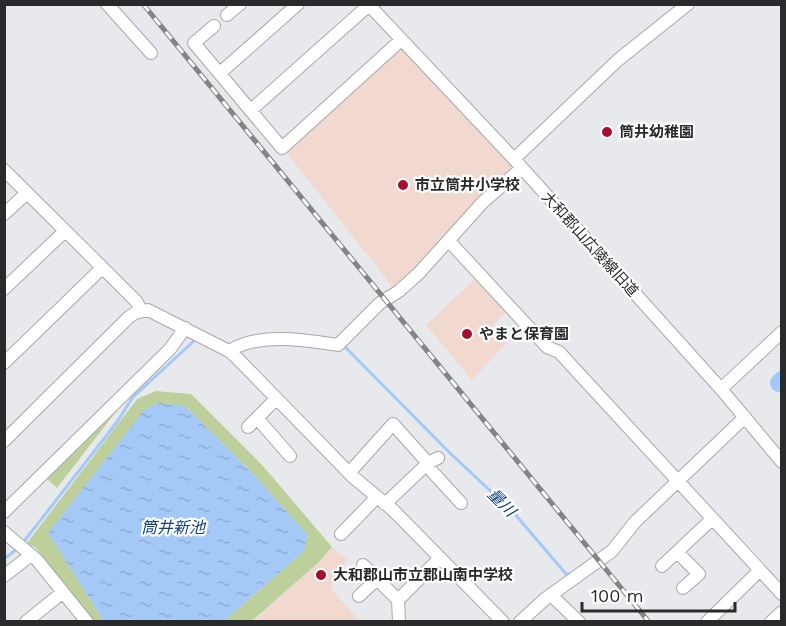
<svg xmlns="http://www.w3.org/2000/svg" width="786" height="626" viewBox="0 0 786 626" font-family="'Work Sans','Noto Sans JP',sans-serif">
	<defs>
		<pattern id="water-ripples" width="26" height="14" patternUnits="userSpaceOnUse" patternTransform="scale(1.5)"><rect width="26" height="14" fill="#a5c9f7"/><path d="M2 4q2-2 4 0t4 0M15 11q2-2 4 0t4 0" fill="none" stroke="#8eadd4"/></pattern>
	</defs>
	<rect width="100%" height="100%" fill="#e7e9ec"/>
	<path fill="#f1d9cf" d="M 405,45 L 513,166 L 475,203 L 426,264 L 395,290 L 286,152 Z
		M 477,277 L 508,310 L 493,325 L 508,342 L 472,380 L 426,325 Z
		M 332,547 L 347,559 L 331,589 L 360,621 L 252,622 L 319,562 Z"/>
	<path fill="#bdd09c" d="M 135,387 L 57,488 L 45,477 Z
		M 156,391 L 191,394 L 263,466 L 332,547 L 319,562 L 252,621 L 224,621 L 304,551 L 308,535 L 254,475 L 185,406 L 48,533 L 104,621 L 92,621 L 36,548 L 27,543 L 137,399 Z"/>
	<path fill="url(#water-ripples)" d="M 158,403 L 185,406 L 254,475 L 308,535 L 304,551 L 224,621 L 104,621 L 48,533 L 145,409 Z"/>
	<g fill="none" stroke-linecap="round" stroke-linejoin="round">
		<path stroke="#a5c9f7" stroke-width="3" d="M 343,345 L 451,454 L 514,513 L 566,574 L 572,574
			M 22,544 L 117,422 L 133,397 L 194,341
			M 4,559 L 17,549"/>
		<path stroke="#a5c9f7" stroke-width="18" d="M 779,383 L 782,380"/>
		<defs>
			<path id="minor" d="M 107,4 L 151,53
				M 368,4 L 514,159 L 721,389 L 782,462
				M 227,15 L 240,4
				M 214,26 L 194,43 L 282,148 L 401,40
				M 220,73 L 298,4
				M 251,110 L 369,5
				M 514,159 L 618,60 L 688,4
				M 4,170 L 136,301 L 141,310
				M 4,214 L 27,193
				M 449,241 L 547,347 L 559,352 L 782,594
				M 4,289 L 65,231
				M 229,351 C 259,332 305,340 338,345 L 380,303 L 399,291 L 419,273 L 483,202 L 522,168
				M 4,363 L 101,269
				M 721,389 L 782,332
				M 257,418 L 290,456
				M 248,427 L 276,399
				M 4,441 L 129,317 L 135,313 L 148,310 L 229,351 L 236,357 L 353,477 L 393,510 L 503,622
				M 426,465 L 461,503
				M 349,473 L 393,424 L 428,463
				M 385,504 L 428,463 L 438,458
				M 4,512 L 170,349 L 185,328
				M 4,532 L 37,560 L 87,622
				M 341,534 L 377,497
				M 677,552 L 699,574 L 683,588
				M 363,565 L 398,600 L 440,558
				M 662,566 L 712,519
				M 4,576 L 31,555
				M 551,595 L 579,622
				M 359,596 L 377,579
				M 398,600 L 399,622
				M 26,622 L 63,592
				M 520,622 L 545,599 L 612,551 L 635,522 L 745,417
				M 707,622 L 760,570
				M 771,622 L 782,612"/>
		</defs>
		<use href="#minor" stroke="#a7a8ab" stroke-width="14"/>
		<use href="#minor" stroke="#fff" stroke-width="12"/>
		<defs>
			<path id="rail" d="M 143,4 L 649,622"/>
		</defs>
		<use href="#rail" stroke="#828485" stroke-width="5"/>
		<use href="#rail" stroke="#fff" stroke-width="3" stroke-dasharray="9" stroke-linecap="butt"/>
	</g>
	<g fill="#a70d2e" stroke="#fff" stroke-width="2">
		<circle cx="607" cy="132" r="6"/>
		<circle cx="403" cy="185" r="6"/>
		<circle cx="467" cy="334" r="6"/>
		<circle cx="321" cy="575" r="6"/>
	</g>
	<g text-anchor="middle" stroke-width="4.5" stroke-linejoin="round" paint-order="stroke">
		<g font-size="15" font-weight="bold" fill="#292a2b" stroke="#fff" text-anchor="start">
			<text x="619" y="137">筒井幼稚園</text>
			<text x="415" y="190">市立筒井小学校</text>
			<text x="479" y="339">やまと保育園</text>
			<text x="333" y="580">大和郡山市立郡山南中学校</text>
		</g>
		<g font-size="15" fill="#292a2b" stroke="#fff">
			<text transform="translate(590 244) rotate(48)" y="5">大和郡山広陵線旧道</text>
		</g>
		<g font-size="16" font-style="italic" fill="#134379" stroke="#fff">
			<text transform="translate(502 502) rotate(45)" y="6">量川</text>
			<text x="173" y="533">筒井新池</text>
		</g>
	</g>
	<rect width="786" height="626" fill="none" stroke="#292a2b" stroke-width="12"/>
	<path d="M582 602v9h153v-9" fill="none" stroke="#292a2b" stroke-width="3"/>
	<text x="591" y="602" font-size="18" fill="#292a2b" stroke="#ffffff" stroke-width="4.5" paint-order="stroke">100 m</text>
</svg>
